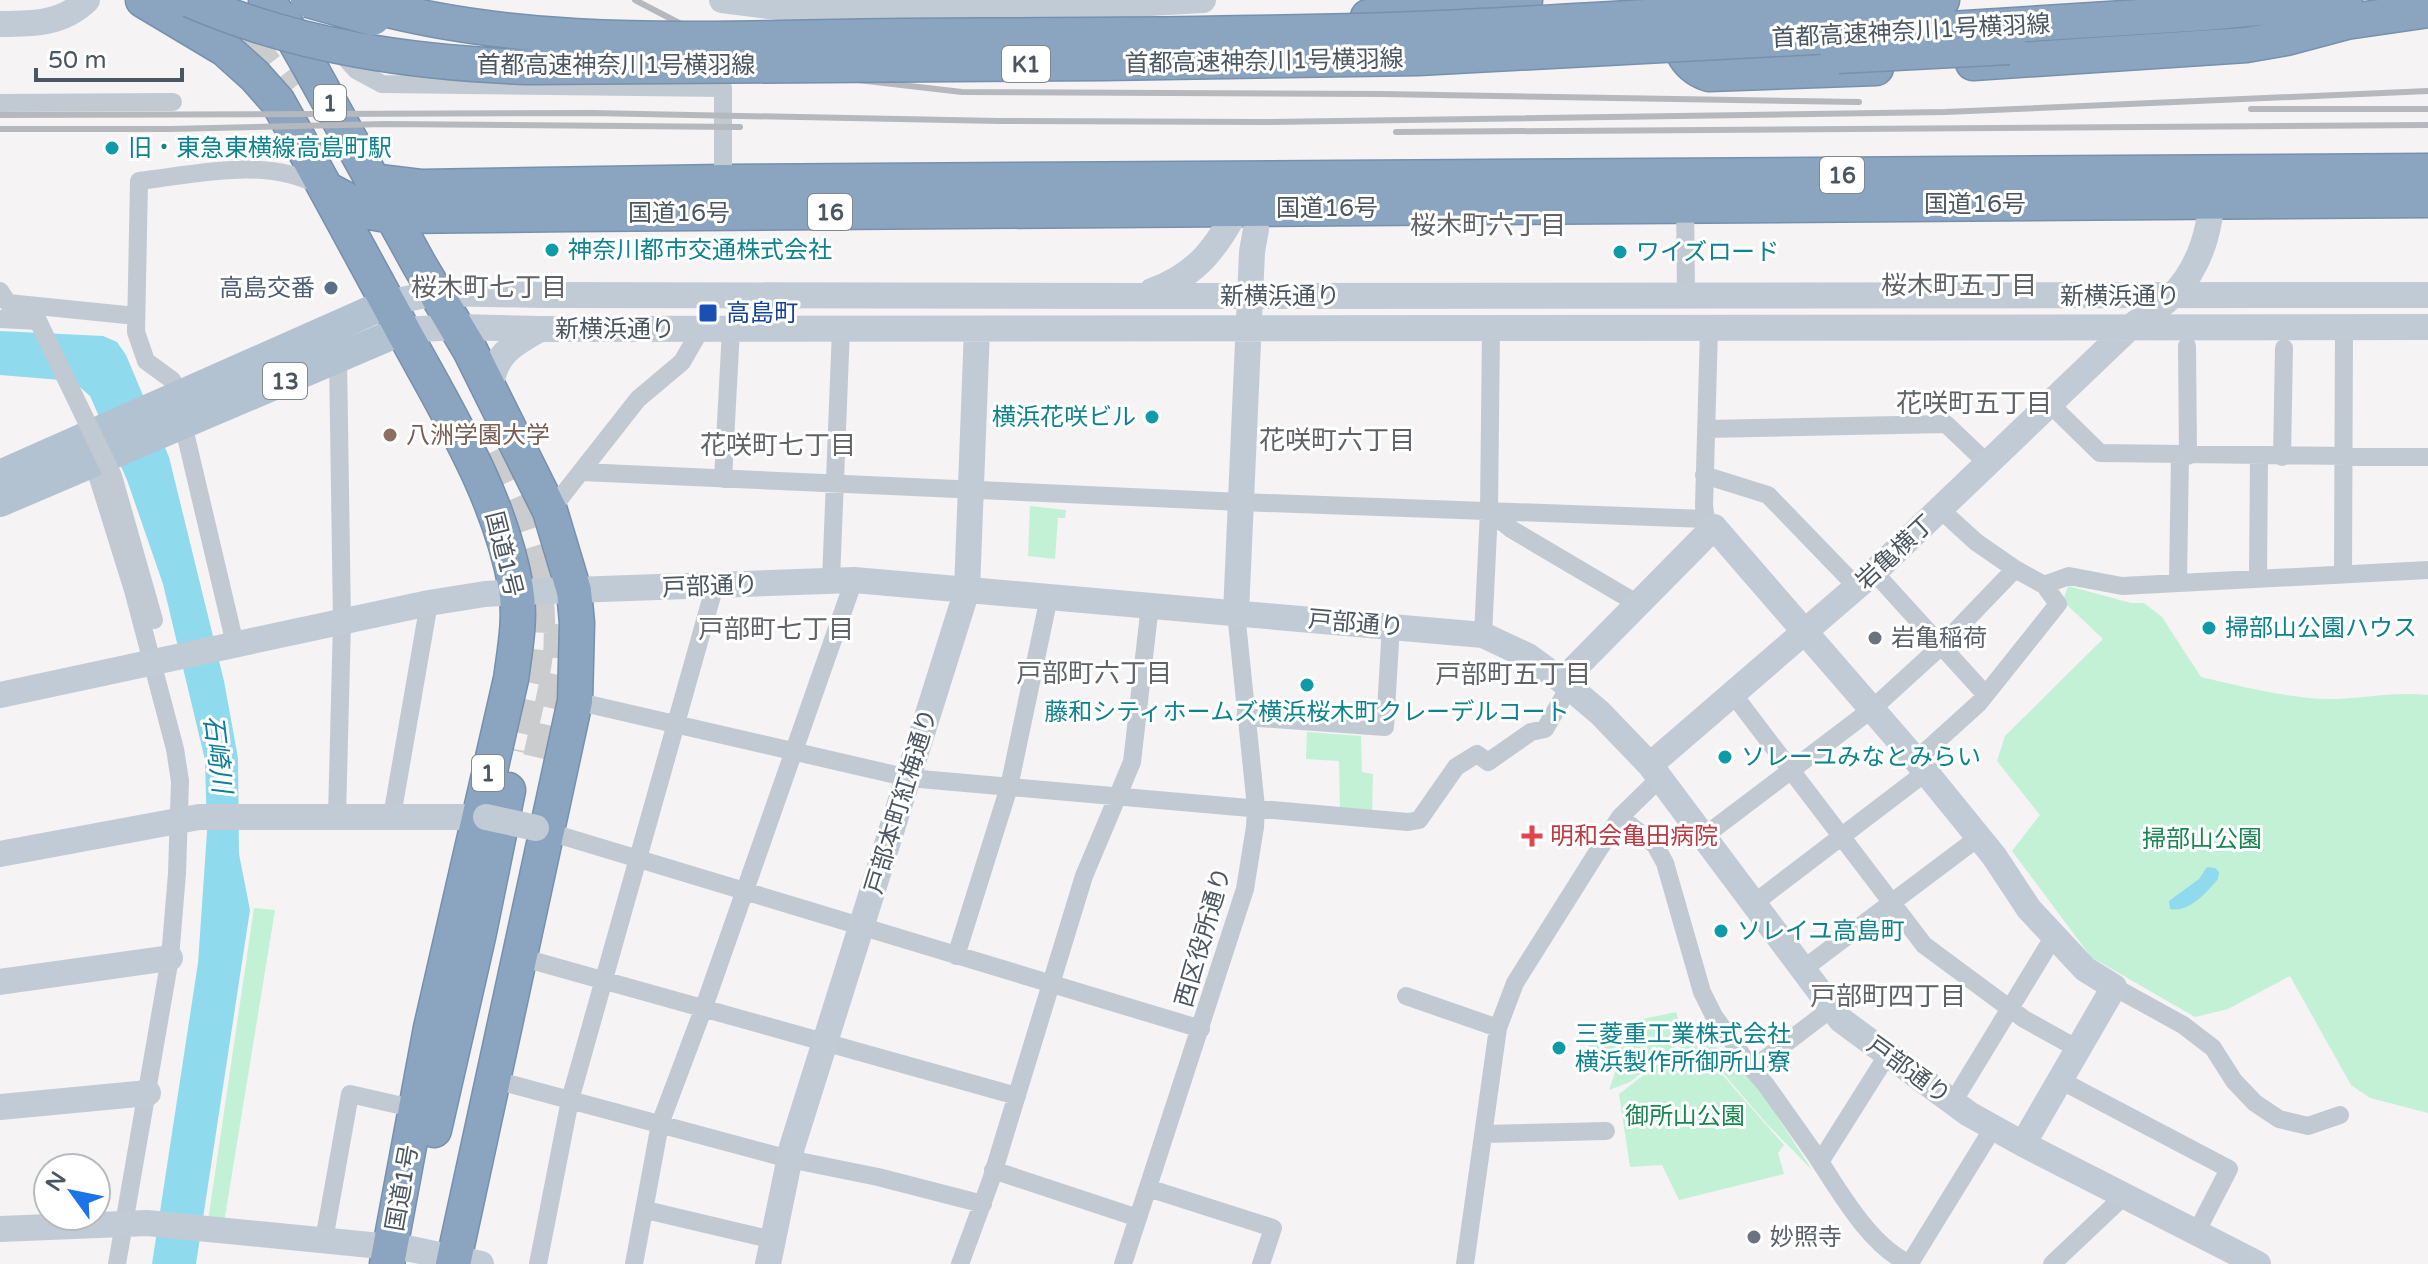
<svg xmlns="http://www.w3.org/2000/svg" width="2428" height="1264" viewBox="0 0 2428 1264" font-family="'Varela Round','Noto Sans JP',sans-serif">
	<rect width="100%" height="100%" fill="#f5f3f3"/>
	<path fill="#c3f1d5" d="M 1030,506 L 1066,510 L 1065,518 L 1058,518 L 1055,559 L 1028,556 Z
		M 2068,586 L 2131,603 L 2144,603 L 2162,617 L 2201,677 C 2240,686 2283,697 2323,699 C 2358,700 2392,691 2428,695 L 2428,1113 L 2370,1098 L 2351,1085 L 2290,976 L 2228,1009 L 2195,1017 L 2091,957 L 2012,851 L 2040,815 L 1997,761 L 2005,736 L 2103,639 L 2063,601 Z
		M 1307,732 L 1361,736 L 1362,772 L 1373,774 L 1372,815 L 1340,811 L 1339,761 L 1306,759 Z
		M 254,908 L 275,910 L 224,1223 L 208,1221 Z
		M 1676,1012 L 1682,1029 L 1687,1027 L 1724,1053 L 1761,1092 L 1812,1170 L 1767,1124 L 1690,1035 L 1630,1082 L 1609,1090 L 1619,1061 L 1588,1050 L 1593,1021 L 1615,1025 Z
		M 1691,1039 L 1784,1145 L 1778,1153 L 1784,1174 L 1679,1200 L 1662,1165 L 1630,1167 L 1619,1094 Z"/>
	<path fill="#90daee" d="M 0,331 L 103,336 L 117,342 L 126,355 L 169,457 L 224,681 L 238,758 L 239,854 L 250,910 L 196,1264 L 152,1264 L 198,963 L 207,832 L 205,760 L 163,584 L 127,480 L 90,396 L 73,381 L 0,375 Z
		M 2207,867 L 2215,868 L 2219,872 L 2218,879 C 2206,893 2189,913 2170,909 L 2169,901 L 2199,879 Z"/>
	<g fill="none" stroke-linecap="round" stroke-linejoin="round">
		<path stroke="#caccce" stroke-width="34" stroke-dasharray="34 17" stroke-linecap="butt" d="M 206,7 L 250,45 L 287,93
			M 486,455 C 508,499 529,544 536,593 C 544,645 527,701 516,751
			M 540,758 L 560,667 L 561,624"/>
		<defs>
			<path id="highway" d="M 143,0 L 225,49 L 255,76 L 278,102 C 320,177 360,252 401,327 C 446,410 500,495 516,588 C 521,619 515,649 511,679 L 431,1028 L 387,1264
				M 266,0 L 286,25 L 310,67 L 420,266 L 470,350 L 550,511 L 574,591 L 577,623 L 575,701 L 453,1264
				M 1868,4 L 1942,0
				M 1368,17 L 1525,0
				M 1675,17 C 1678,43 1682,65 1709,74 L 1876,68
				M 1870,34 L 2204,13 L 2345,0
				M 1973,63 L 2246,45 L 2286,38 L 2346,22 L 2428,10
				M 373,181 L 422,187 L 723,182 L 2428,171
				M 328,190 L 370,212 L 392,216 L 569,214 L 2428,200
				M 434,1130 L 478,937 L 508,790"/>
		</defs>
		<use href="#highway" stroke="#7690ad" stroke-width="37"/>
		<path stroke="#c1cad2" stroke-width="18" d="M 338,50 L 356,70 L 382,84 L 723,88 L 723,182
			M 0,103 L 173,102
			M 1685,199 L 1686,296
			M 0,291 L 8,303 L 136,316
			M 0,319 L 38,321
			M 1709,329 L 1704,506 L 1706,519 L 1713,527
			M 2187,346 L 2188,456
			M 181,395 L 172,380 L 146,361 L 136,332 L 139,181 C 199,174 266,156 322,187
			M 2050,404 L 2100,453 L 2428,457
			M 183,424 L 235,644
			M 1706,429 L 1946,424 L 1988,464
			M 2282,457 L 2284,348
			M 93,462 L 133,590 L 175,749 L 180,781 L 177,873 L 170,958 L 117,1264
			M 582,472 L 1241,502 L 1706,519
			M 1704,475 L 1768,495 L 1857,587
			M 723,479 L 731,329
			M 550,511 L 638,399 L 682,362 L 701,329
			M 1489,511 L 1511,529 L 1638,604
			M 1874,572 L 1985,694
			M 2343,574 L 2344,327
			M 2258,578 L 2259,457
			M 831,580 L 841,329
			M 2178,582 L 2180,455
			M 2044,585 L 2069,576 L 2122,586 L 2428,570
			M 1483,635 L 1489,511 L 1491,329
			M 1733,694 L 1924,945 L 2024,1019 L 2078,1049
			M 575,701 L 909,778 L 1408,822 L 1419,820 L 1456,767 L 1477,754 L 1488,762 L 1531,732 L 1545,729 L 1569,687
			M 1245,717 L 1385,727 L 1391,625
			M 1916,760 L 1979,703 L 2058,604 L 2044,585 L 2015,569 L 1976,542 L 1941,510
			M 337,816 L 342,622 L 338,358
			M 392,816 L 429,603
			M 1620,817 L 1655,845 L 1665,863 L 1702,992 L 1714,1016 L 1752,1069 L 1766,1085 C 1783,1109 1800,1133 1817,1157 C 1839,1191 1872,1249 1911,1264
			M 546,831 L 1201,1029
			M 1703,837 L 1872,709 L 1940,647 L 2015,569
			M 1753,904 L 1926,772
			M 956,956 L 1009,787 L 1049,597
			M 520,957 L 1017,1096
			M 1802,970 L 1979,837
			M 2114,987 L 2183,1025 L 2213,1048 L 2234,1081 L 2255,1103 L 2279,1119 L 2308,1126 L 2340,1115
			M 1406,996 L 1498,1028
			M 1752,1069 L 1832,1008
			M 492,1079 L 789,1159 L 878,1177 L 983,1204
			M 2060,1080 L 2229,1169 L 2196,1233
			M 1953,1102 L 2054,936
			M 1484,1134 L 1606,1131
			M 1820,1162 L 1888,1054
			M 993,1170 L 1138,1218
			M 1148,1188 L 1273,1228 L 1261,1264
			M 646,1210 L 773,1240
			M 324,1240 L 350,1094 L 416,1109
			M 1910,1263 L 1993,1128
			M 538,1264 L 570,1100 L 715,585
			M 634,1264 L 660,1124 L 704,1007 L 854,580
			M 960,1264 L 991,1180 L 1084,876 L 1132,762 L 1150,605
			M 1123,1264 L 1245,889 L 1255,827 L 1256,807 L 1236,613
			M 1465,1264 L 1498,1028 L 1515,983 L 1598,851 L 1620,817 L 1660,778
			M 2052,1264 L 2124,1196"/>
		<path stroke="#c1cbd6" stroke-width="26" d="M 722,0 L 777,7 L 1097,6 L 1203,0
			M 0,24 C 33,24 62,24 87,0
			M 1152,291 C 1204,272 1218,242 1245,196
			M 388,303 L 435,293 L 543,295 L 1133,296 L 2428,295
			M 403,330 L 457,327 L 540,329 L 2428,327
			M 490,393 C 493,356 509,346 540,329
			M 1236,613 L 1252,252 L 1256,229
			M 1562,681 L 1714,527 L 1916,760 L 1994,856 L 2029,909 L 2085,969 L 2114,987 L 2023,1144
			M 0,695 L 429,603 L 485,594 L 517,592 L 854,580 L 1483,635 L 1528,656 L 1561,680 L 1600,713 L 1650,765 L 1841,1020 L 1969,1114 L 2023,1144 L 2258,1264
			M 1650,765 L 1874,572 L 2129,328 C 2143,317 2162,307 2174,294 C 2202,264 2212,224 2212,184
			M 0,854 L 199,817 L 486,817
			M 0,982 L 170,958
			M 0,1107 L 148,1093
			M 0,1229 L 147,1223 L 411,1249 L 481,1264
			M 768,1264 L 792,1147 L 967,590 L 977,329"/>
		<path stroke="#b3c2d1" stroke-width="30" d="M 0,475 L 388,303
			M 0,502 L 403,330"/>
		<use href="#highway" stroke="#8ba5c1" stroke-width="34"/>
		<path stroke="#b5b8bd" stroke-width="6" d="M 635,0 L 683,25 L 762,55 L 858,80 L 962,92 L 1382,94 L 1859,102
			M 2251,109 L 2428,109
			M 0,115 L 592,113 L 999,121 L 1264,122 L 1945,112 L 2428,91
			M 0,129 L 170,129 L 385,124 L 740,127
			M 1396,132 L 2428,125"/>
		<defs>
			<path id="highway-bridge" d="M 190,0 C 298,47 412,63 529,67 L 1103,63 L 1418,58 L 1870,34
				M 308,0 L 373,18
				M 351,0 C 530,53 721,37 905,36 C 1076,35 1247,35 1417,29 C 1567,23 1718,12 1868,4
				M 1838,56 L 2009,47"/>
		</defs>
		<use href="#highway-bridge" stroke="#7690ad" stroke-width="37" stroke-linecap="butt"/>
		<path stroke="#c1cad2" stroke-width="18" d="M 38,321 L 113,476 L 154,620"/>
		<path stroke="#c1cbd6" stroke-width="26" d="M 486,817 L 536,828"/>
		<use href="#highway-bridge" stroke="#8ba5c1" stroke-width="34"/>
	</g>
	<g fill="#0f9aa8" stroke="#fff" stroke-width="3">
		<circle cx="112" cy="148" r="8"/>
		<circle cx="552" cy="250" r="8"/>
		<circle cx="1620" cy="252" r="8"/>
		<circle cx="1152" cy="417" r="8"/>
		<circle cx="2209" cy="628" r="8"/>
		<circle cx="1307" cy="685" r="8"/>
		<circle cx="1725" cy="757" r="8"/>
		<circle cx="1721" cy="931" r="8"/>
		<circle cx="1559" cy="1048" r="8"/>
	</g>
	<circle fill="#5c6f8a" stroke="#fff" stroke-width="3" cx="331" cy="288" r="8"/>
	<rect fill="#1a4fb4" stroke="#fff" stroke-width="3" x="698" y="303" width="20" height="20" rx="4"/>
	<circle fill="#8d6e63" stroke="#fff" stroke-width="3" cx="390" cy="435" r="8"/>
	<g fill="#6b7280" stroke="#fff" stroke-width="3">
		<circle cx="1875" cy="638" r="8"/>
		<circle cx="1754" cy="1237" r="8"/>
	</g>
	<path fill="#e0444e" stroke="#fff" stroke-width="3" d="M1528 824h8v8h8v8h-8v8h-8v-8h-8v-8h8z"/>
	<g text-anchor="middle" stroke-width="6" stroke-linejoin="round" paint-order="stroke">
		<g fill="#fff" stroke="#808990" stroke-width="2">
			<rect x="1002" y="46" width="48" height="36" rx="6"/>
			<rect x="314" y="85" width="32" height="36" rx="6"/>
			<rect x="1820" y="157" width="44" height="36" rx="6"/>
			<rect x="808" y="194" width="44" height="36" rx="6"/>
			<rect x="263" y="363" width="44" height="36" rx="6"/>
			<rect x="472" y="755" width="32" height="36" rx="6"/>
		</g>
		<g font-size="22" font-weight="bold" fill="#4a5661">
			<text x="1026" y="72">K1</text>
			<text x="330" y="111">1</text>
			<text x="1842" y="183">16</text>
			<text x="830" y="220">16</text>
			<text x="285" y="389">13</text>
			<text x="488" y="781">1</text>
		</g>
		<g font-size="24" fill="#4a5661" stroke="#fff">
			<text transform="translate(1911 31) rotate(-3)" y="8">首都高速神奈川1号横羽線</text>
			<text transform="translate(1264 61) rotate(-1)" y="8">首都高速神奈川1号横羽線</text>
			<text x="616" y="73">首都高速神奈川1号横羽線</text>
			<text x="1975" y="212">国道16号</text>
			<text x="1327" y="216">国道16号</text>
			<text x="679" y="221">国道16号</text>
			<text x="1280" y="304">新横浜通り</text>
			<text x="2120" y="304">新横浜通り</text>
			<text x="615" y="337">新横浜通り</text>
			<text transform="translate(1895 552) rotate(-43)" y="8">岩亀横丁</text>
			<text transform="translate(504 554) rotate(76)" y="8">国道1号</text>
			<text transform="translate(710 586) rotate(-2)" y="8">戸部通り</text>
			<text transform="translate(1356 623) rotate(5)" y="8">戸部通り</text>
			<text transform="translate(901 801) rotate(-73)" y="8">戸部本町紅梅通り</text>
			<text transform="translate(1203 937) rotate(-74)" y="8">西区役所通り</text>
			<text transform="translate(1909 1070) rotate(36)" y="8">戸部通り</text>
			<text transform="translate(402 1188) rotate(-80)" y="8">国道1号</text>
		</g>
		<g font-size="24" fill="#0d838f" stroke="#fff" text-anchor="start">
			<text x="128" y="156">旧・東急東横線高島町駅</text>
			<text x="568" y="258">神奈川都市交通株式会社</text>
			<text x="1636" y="260">ワイズロード</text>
			<text x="1136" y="425" text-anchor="end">横浜花咲ビル</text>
			<text x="2225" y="636">掃部山公園ハウス</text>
			<text x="1307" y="720" text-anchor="middle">藤和シティホームズ横浜桜木町クレーデルコート</text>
			<text x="1741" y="765">ソレーユみなとみらい</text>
			<text x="1737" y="939">ソレイユ高島町</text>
			<text x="1575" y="1042">三菱重工業株式会社<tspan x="1575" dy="28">横浜製作所御所山寮</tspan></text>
		</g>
		<g font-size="24" fill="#4e5e75" stroke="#fff" text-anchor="end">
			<text x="315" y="296">高島交番</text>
		</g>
		<g font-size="24" fill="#164399" stroke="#fff" text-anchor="start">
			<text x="726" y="321">高島町</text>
		</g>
		<g font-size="24" fill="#785e54" stroke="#fff" text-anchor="start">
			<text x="406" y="443">八洲学園大学</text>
		</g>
		<g font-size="24" fill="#5b616d" stroke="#fff" text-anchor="start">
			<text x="1891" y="646">岩亀稲荷</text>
			<text x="1770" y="1245">妙照寺</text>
		</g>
		<g font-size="24" fill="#be3a42" stroke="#fff" text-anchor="start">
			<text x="1550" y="844">明和会亀田病院</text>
		</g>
		<g font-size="24" fill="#17864f" stroke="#fff">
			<text x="2202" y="847">掃部山公園</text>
			<text x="1685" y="1124">御所山公園</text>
		</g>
		<g font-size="26" fill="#5f6368" stroke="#fff">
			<text x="1488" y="234">桜木町六丁目</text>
			<text x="1959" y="294">桜木町五丁目</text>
			<text x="489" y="296">桜木町七丁目</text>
			<text x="1974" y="412">花咲町五丁目</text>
			<text x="1337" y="449">花咲町六丁目</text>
			<text x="778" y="454">花咲町七丁目</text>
			<text x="776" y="638">戸部町七丁目</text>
			<text x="1094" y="682">戸部町六丁目</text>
			<text x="1513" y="683">戸部町五丁目</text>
			<text x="1888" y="1005">戸部町四丁目</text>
		</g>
		<g font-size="26" font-style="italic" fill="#0c7c9b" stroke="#fff">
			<text transform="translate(218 754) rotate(83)" y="9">石崎川</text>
		</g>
	</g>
	<g transform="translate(72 1192) rotate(303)"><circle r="38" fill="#ffffff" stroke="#b7bbc0" stroke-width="2"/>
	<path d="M0-6L14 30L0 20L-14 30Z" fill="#1a73e8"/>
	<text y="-12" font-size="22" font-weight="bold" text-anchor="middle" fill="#4a5661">N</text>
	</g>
	<path d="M36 68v12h146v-12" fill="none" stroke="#4a5661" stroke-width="4"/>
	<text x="48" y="68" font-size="24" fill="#4a5661" stroke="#ffffff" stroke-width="6" paint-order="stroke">50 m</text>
</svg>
